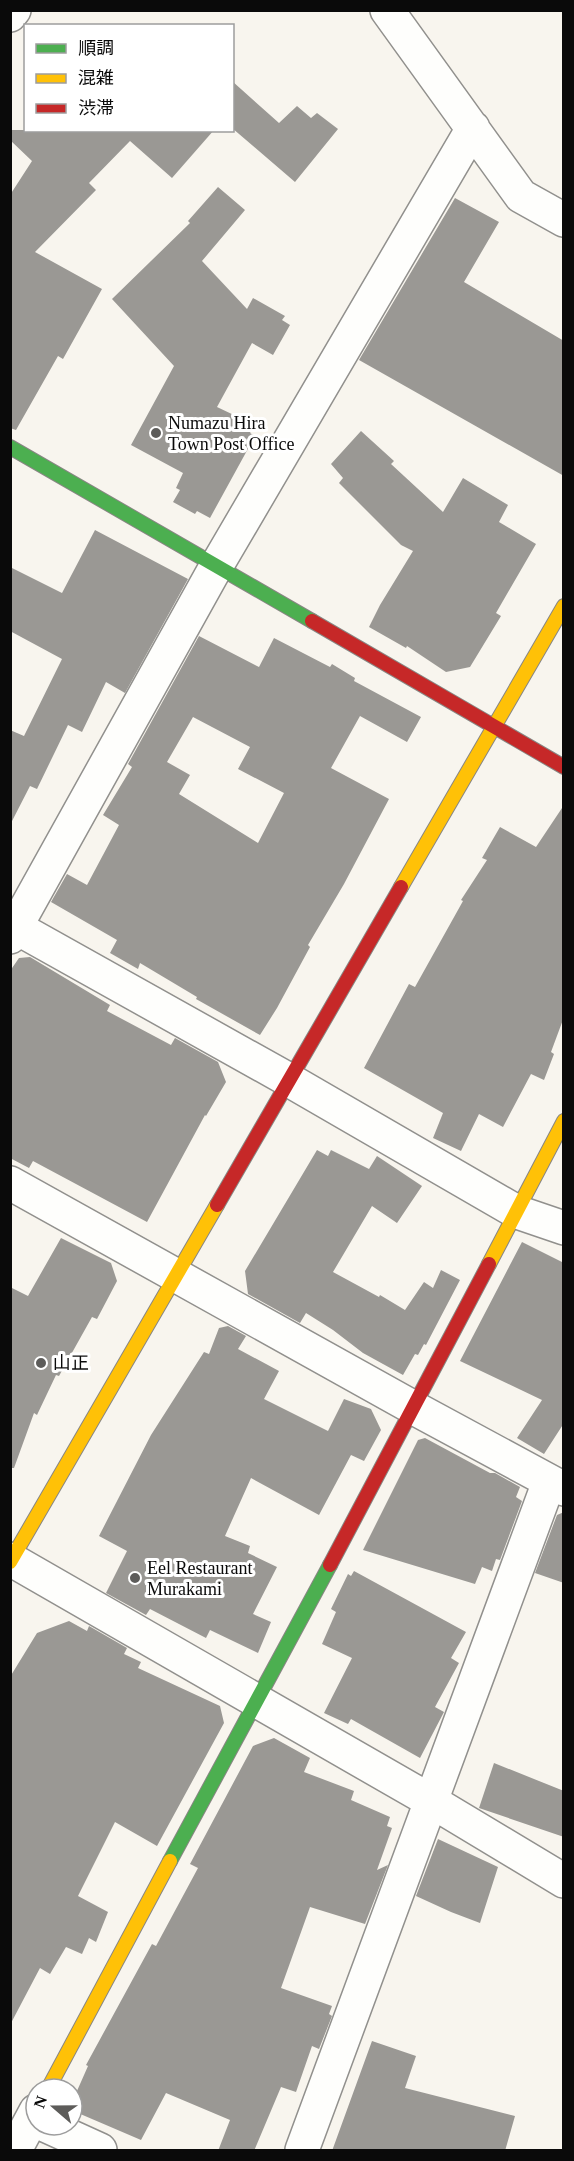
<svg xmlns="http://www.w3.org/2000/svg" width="574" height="2161" viewBox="0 0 574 2161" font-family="'Times New Roman','Noto Sans JP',serif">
	<rect width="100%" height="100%" fill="#f8f5ee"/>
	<path fill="#9a9894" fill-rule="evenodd" d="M 232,81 L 279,123 L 297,106 L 311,118 L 317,113 L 338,129 L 295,182 L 232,128 Z
		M 10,130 L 214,130 L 172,178 L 130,141 L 89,183 L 96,190 L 35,252 L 102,289 L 63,359 L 58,356 L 16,430 L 10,428 L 10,195 L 32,161 L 10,140 Z
		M 218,187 L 245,210 L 202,261 L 247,309 L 253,298 L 285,316 L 282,320 L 290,325 L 273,355 L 252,343 L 217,407 L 255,425 L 250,433 L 255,436 L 210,518 L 197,511 L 195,514 L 173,502 L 180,490 L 176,488 L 183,473 L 131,445 L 174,366 L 112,299 L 190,223 L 188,221 Z
		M 455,198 L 499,222 L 464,282 L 564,341 L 564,476 L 359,360 Z
		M 361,431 L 394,461 L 391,464 L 443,512 L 463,478 L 508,505 L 499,522 L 536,544 L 496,613 L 501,616 L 470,667 L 446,672 L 407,646 L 406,648 L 369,627 L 380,605 L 413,551 L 401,545 L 339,483 L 343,478 L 331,464 Z
		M 95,530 L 188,579 L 125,693 L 106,682 L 82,732 L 68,725 L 37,789 L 30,786 L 10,825 L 10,730 L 24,736 L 62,659 L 10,631 L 10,567 L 62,593 Z
		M 199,636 L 259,667 L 274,638 L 330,667 L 332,664 L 355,678 L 354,681 L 421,717 L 407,742 L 360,716 L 331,768 L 389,799 L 344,884 L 308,945 L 310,947 L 277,1008 L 260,1035 L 196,999 L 197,997 L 140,963 L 138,969 L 110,953 L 117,940 L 51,902 L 67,874 L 87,885 L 119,825 L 103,815 L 132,767 L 128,764 ZM 193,717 L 250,747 L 238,769 L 284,793 L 258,843 L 179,794 L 190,775 L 167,762 Z
		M 564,805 L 564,1017 L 551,1052 L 554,1054 L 544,1080 L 531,1074 L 503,1127 L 479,1114 L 461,1151 L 433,1138 L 443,1113 L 364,1068 L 409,984 L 415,987 L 463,901 L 461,900 L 487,860 L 482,858 L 500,827 L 536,847 Z
		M 30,957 L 110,1005 L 107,1011 L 171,1045 L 175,1038 L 218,1062 L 226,1082 L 206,1116 L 205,1115 L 147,1222 L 33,1161 L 29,1168 L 10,1158 L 10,971 L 19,958 Z
		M 317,1150 L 328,1156 L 331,1150 L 369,1169 L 377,1156 L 422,1186 L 397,1223 L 372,1206 L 333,1272 L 379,1297 L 380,1295 L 405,1310 L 424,1282 L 433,1288 L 441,1270 L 460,1280 L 426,1345 L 424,1344 L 418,1355 L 415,1354 L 403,1375 L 363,1353 L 333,1330 L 306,1313 L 300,1323 L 248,1294 L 245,1271 Z
		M 61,1238 L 111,1263 L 117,1281 L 97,1319 L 92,1317 L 59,1376 L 56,1375 L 37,1415 L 34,1413 L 14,1468 L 10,1468 L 10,1287 L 28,1296 Z
		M 522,1242 L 564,1263 L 564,1423 L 544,1454 L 517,1438 L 542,1400 L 460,1361 Z
		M 228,1326 L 246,1336 L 238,1349 L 279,1371 L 264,1399 L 328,1431 L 344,1399 L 371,1409 L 381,1430 L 364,1461 L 351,1455 L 319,1515 L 251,1478 L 225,1536 L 250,1546 L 248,1553 L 277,1567 L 253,1614 L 271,1622 L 258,1653 L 210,1630 L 206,1638 L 150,1609 L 146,1615 L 106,1593 L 127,1551 L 99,1536 L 151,1435 L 204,1352 L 209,1354 L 219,1328 Z
		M 425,1438 L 490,1473 L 495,1473 L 520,1487 L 516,1497 L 522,1501 L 500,1560 L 496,1559 L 492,1571 L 482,1567 L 475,1584 L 363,1550 L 418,1440 Z
		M 564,1512 L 564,1583 L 535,1573 L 557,1515 Z
		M 354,1571 L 466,1632 L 451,1658 L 459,1663 L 435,1707 L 444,1712 L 420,1758 L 351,1719 L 348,1724 L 324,1713 L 352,1658 L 322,1644 L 336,1612 L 331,1609 L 348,1574 L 351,1576 Z
		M 69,1621 L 87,1631 L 89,1626 L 127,1648 L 124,1654 L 141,1662 L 138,1668 L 220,1706 L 224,1723 L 157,1846 L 115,1822 L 78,1896 L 108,1912 L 96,1942 L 89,1938 L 82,1954 L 66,1947 L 50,1974 L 40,1968 L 10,2025 L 10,1677 L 37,1633 Z
		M 274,1738 L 310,1758 L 304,1772 L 354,1791 L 351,1800 L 390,1817 L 387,1826 L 392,1828 L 377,1870 L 388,1865 L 365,1924 L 310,1907 L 281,1988 L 332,2006 L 329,2014 L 332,2016 L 319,2049 L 312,2046 L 296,2092 L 281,2087 L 254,2151 L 218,2151 L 230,2120 L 166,2093 L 141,2140 L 78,2113 L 73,2100 L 88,2066 L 86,2065 L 152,1944 L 156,1946 L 198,1868 L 190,1864 L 253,1746 Z
		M 494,1763 L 564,1791 L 564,1837 L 479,1808 Z
		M 438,1839 L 498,1867 L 480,1923 L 451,1912 L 416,1896 Z
		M 372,2041 L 416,2056 L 405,2088 L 515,2116 L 505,2151 L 332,2151 Z"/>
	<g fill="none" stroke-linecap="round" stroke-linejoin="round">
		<defs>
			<path id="street" d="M 387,10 L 521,196 L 564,220
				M 10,15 L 14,10
				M 10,924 L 289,1080 L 517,1212 L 564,1228
				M 10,937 L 217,565 L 473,128
				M 10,1183 L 414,1408 L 564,1489
				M 10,1559 L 431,1801 L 564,1881
				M 45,2125 L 100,2150
				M 15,2150 L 36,2111
				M 302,2150 L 549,1482"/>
			<path id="fast" d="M 10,447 L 312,621
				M 170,1861 L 330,1565"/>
			<path id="slow" d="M 401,887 L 564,606
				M 489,1264 L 564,1121
				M 10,1562 L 217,1205
				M 48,2089 L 170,1861"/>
			<path id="jam" d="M 312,621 L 564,767
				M 217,1205 L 401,887
				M 330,1565 L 489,1264"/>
		</defs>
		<use href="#street" stroke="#91908d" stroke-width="36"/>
		<use href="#fast" stroke="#888683" stroke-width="16"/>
		<use href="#slow" stroke="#888683" stroke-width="16"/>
		<use href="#jam" stroke="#888683" stroke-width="16"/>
		<use href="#street" stroke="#fefefc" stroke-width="33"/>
		<use href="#fast" stroke="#4caf50" stroke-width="14"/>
		<use href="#slow" stroke="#ffc107" stroke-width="14"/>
		<use href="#jam" stroke="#c62828" stroke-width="14"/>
	</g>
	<g fill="#5d5c5a" stroke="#fff" stroke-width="2">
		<circle cx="156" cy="433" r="6"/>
		<circle cx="41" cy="1363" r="6"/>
		<circle cx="135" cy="1578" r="6"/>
	</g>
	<g text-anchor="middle" stroke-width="6" stroke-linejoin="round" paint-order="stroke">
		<g font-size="18" fill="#0a0a0a" stroke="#fff" text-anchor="start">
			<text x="168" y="429">Numazu Hira<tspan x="168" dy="21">Town Post Office</tspan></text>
			<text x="53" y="1369">山正</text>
			<text x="147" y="1574">Eel Restaurant<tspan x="147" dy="21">Murakami</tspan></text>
		</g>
	</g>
	<rect width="574" height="2161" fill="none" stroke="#0a0a0a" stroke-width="24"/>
	<rect x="24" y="24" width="210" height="108" fill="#ffffff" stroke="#9d9d9d" stroke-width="1.5"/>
	<rect x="36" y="44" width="30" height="9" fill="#4caf50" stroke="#9d9d9d" stroke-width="1.5"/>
	<text x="78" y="54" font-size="18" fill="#0a0a0a">順調</text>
	<rect x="36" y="74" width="30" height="9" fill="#ffc107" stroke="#9d9d9d" stroke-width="1.5"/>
	<text x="78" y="84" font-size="18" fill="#0a0a0a">混雑</text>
	<rect x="36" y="104" width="30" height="9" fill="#c62828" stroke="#9d9d9d" stroke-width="1.5"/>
	<text x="78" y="114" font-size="18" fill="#0a0a0a">渋滞</text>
	<g transform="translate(54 2107) rotate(290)"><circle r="28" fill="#ffffff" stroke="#9d9d9d" stroke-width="1.5"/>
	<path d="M0-4.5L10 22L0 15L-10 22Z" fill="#5d5c5a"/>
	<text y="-9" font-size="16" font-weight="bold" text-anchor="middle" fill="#0a0a0a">N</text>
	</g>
</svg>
